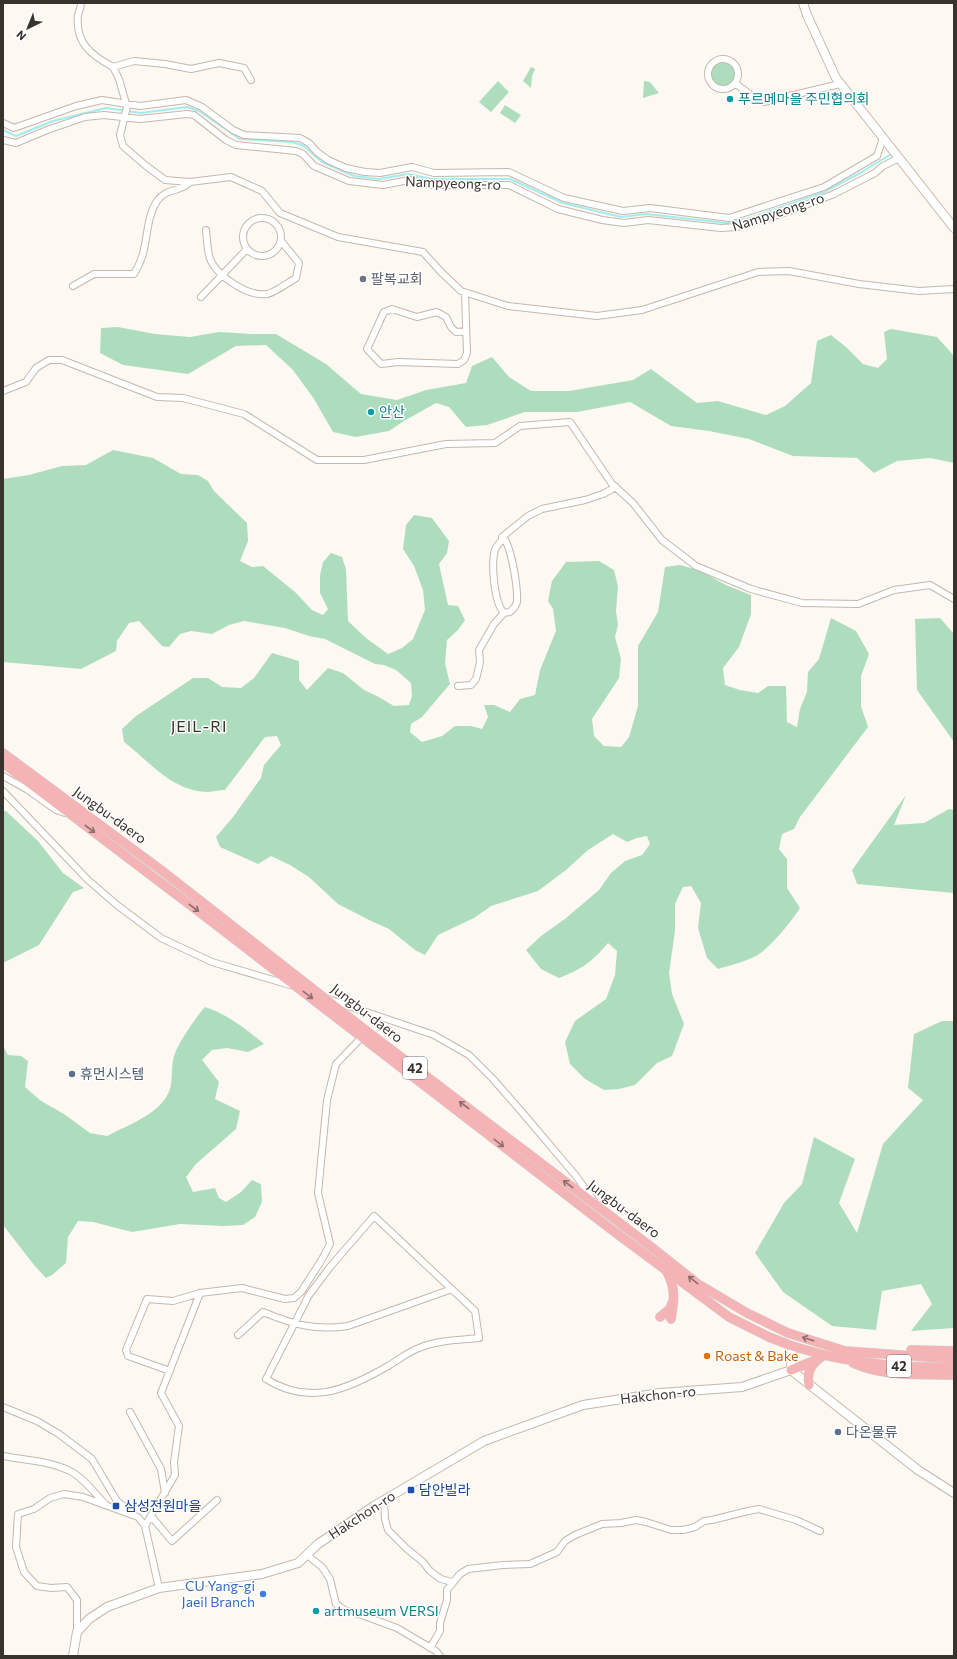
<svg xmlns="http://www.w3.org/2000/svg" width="957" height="1659" viewBox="0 0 957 1659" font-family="Commissioner,'Noto Sans KR',sans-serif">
	<rect width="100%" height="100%" fill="#fef8f2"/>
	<path fill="#aeddbe" d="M711 74a12 12 0 1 1 24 0a12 12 0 1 1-24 0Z
		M 531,67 L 535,69 L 532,76 L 531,88 L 523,81 Z
		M 498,81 L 509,92 L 491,112 L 479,102 Z
		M 644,81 L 650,82 L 659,93 L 643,98 Z
		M 505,105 L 521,115 L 515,123 L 500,113 Z
		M 118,327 L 155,334 L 190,337 L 219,332 L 251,334 L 276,334 L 326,364 L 361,394 L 397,400 L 426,390 L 466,383 L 472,366 L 492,357 L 509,377 L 531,391 L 569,391 L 633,380 L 651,369 L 697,403 L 718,401 L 766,415 L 785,406 L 811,383 L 817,341 L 831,335 L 846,347 L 863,364 L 878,368 L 887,359 L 884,332 L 891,329 L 937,337 L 954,356 L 954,463 L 930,458 L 897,461 L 874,473 L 857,458 L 793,456 L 749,439 L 709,431 L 671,426 L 630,402 L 577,412 L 525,412 L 487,425 L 466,427 L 449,407 L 436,403 L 404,421 L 389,431 L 356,437 L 333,432 L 314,399 L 293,370 L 266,345 L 236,346 L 188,374 L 123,365 L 100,353 L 101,328 Z
		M 113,450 L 153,458 L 181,474 L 198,475 L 208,481 L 214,491 L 247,523 L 248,541 L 240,561 L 252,567 L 263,566 L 295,592 L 312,610 L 323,615 L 328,609 L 320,593 L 320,575 L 323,562 L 331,553 L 342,557 L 346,569 L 348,621 L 366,638 L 388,654 L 402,648 L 413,639 L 425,610 L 423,590 L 414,566 L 403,549 L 406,525 L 414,515 L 432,518 L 449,541 L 447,553 L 439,564 L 448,605 L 458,606 L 465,620 L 458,630 L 447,640 L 445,663 L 450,684 L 422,717 L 411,724 L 410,732 L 422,742 L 442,736 L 455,726 L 471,726 L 482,729 L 488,717 L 484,705 L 494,705 L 510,712 L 520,699 L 535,695 L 540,670 L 556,631 L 553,609 L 548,601 L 552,581 L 566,562 L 599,561 L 614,570 L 618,586 L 616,611 L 618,625 L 615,637 L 621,659 L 619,678 L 592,719 L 594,736 L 604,746 L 621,747 L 629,737 L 638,706 L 638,646 L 658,612 L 665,567 L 680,565 L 698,570 L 726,585 L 751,595 L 751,614 L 739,647 L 723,668 L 725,685 L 740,690 L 758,693 L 768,686 L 786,686 L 787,722 L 797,727 L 800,709 L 807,692 L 808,672 L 819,659 L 831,618 L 856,631 L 869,654 L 861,676 L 861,706 L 868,727 L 800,817 L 794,829 L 782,834 L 779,849 L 787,859 L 787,888 L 800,908 C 792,921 770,948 756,956 C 744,962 731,965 718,969 L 707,958 L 698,928 L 701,903 L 691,886 L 683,887 L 675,904 L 675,931 L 669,973 L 672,994 L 684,1024 L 672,1056 L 657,1063 L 635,1085 L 619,1089 L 604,1090 L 585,1079 L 570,1064 L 565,1042 L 575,1021 L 606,999 L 615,975 L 617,951 L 608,943 C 592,962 582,969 559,978 L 541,969 L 526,950 L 541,936 L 566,918 L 599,890 L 611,873 L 625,861 L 642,855 L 650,844 L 647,836 L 637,838 L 627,842 L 613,834 L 588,850 L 566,870 L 538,891 L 491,906 L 474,918 L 438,935 L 425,955 L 415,950 L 389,929 L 369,920 L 338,904 L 309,877 L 290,865 L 271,856 L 258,864 L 220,847 L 216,837 L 233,817 L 261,778 L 264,765 L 281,745 L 277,736 L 265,737 L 225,790 C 219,790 212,792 206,792 C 171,790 150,762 124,742 L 122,729 L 136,716 L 193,678 L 208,678 L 222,687 L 241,688 L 254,678 L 272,653 L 299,661 L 299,680 L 307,690 L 328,668 L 343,673 L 364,690 L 377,696 L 394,706 L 409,705 L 412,696 L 411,683 L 396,670 L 384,665 L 375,664 L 325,639 L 309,636 L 285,628 L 244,621 L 229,625 L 212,634 L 191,631 L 180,634 L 169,647 L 162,646 L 139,621 L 129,623 L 117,641 L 116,651 L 81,669 L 3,662 L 3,479 L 29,475 L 62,466 L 86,465 Z
		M 940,618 L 954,634 L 954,742 L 917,690 L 915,619 Z
		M 906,795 L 894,825 L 924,823 L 949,809 L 954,810 L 954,893 L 857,884 L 852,870 Z
		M 3,811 L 6,811 L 38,841 L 63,873 L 84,888 L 73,892 L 39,945 L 3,963 Z
		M 205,1007 C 227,1014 246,1029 264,1044 L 248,1052 L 227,1048 L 212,1050 L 202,1060 L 219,1082 L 215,1099 L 240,1111 L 236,1129 L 196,1164 L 186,1177 L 193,1192 L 215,1188 L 219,1198 L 226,1202 L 241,1192 L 252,1180 L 261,1184 L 262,1202 L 255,1217 L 243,1225 L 223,1226 L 180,1224 L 132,1232 L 93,1222 L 78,1221 L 68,1237 L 66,1263 L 52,1275 L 46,1278 L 34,1265 L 3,1225 L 3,1046 L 8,1055 L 21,1056 L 28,1061 L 25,1087 L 41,1101 L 64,1114 L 90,1133 L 107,1136 C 124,1127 146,1119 160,1105 C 178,1086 168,1073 175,1053 C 179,1042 196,1017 205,1007 Z
		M 942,1021 L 954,1021 L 954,1328 L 911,1331 L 932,1304 L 921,1284 L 882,1291 L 876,1330 L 832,1326 L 783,1292 L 755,1253 L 784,1203 L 802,1184 L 814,1137 L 855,1159 L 839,1203 L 857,1233 L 883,1144 L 923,1100 L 908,1088 L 914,1034 Z"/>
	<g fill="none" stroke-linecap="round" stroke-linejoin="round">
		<path stroke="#a2edef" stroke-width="2" d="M 3,130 L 16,136 L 53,121 L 106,108 L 141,113 L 187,107 L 199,111 L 240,139 L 292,142 L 304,146 L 322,162 L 354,176 L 379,179 L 408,174 L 432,179 L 510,179 L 563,203 L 621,217 L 646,214 L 726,223 L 747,219 L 822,193 L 860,173 L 893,153"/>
		<defs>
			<path id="street" d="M 81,3 C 81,8 79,11 78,15 C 75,43 91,55 113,67
				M708 74a15 15 0 1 1 30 0a15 15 0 1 1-30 0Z
				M 251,80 L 244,68 L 219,63 L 191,69 L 165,64 L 134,61 L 113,67 L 119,79 L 127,107 L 120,135 L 123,146 L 145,165 L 165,180 L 190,182 L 231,177 L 262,191 L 280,213 L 338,237 L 423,252 L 441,272 L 461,291 L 508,306 L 597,316 L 642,310 L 758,272 L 789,271 L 859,284 L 919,291 L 954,289
				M 736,84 L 756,99 L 764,102 L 840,84
				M 3,123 L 14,128 L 76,106 L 102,100 L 140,106 L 186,100 L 202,107 L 233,130 L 244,135 L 300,138 L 309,143 L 317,152 L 328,160 L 346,168 L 365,172 L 380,173 L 412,167 L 434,173 L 509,172 L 564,198 L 623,211 L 650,208 L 729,218 L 824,187 L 877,156 L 883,138
				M 3,140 L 16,143 L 47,130 L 85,117 L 104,115 L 140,119 L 187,114 L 194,115 L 226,140 L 236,145 L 296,151 L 303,154 L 314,166 L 349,181 L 383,185 L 409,180 L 433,185 L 509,185 L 558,209 L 602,220 L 624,223 L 648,220 L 721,228 L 737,227 L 790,211 L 834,194 L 875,173 L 883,166 L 899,158
				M243 237a19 19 0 1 1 38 0a19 19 0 1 1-38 0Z
				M 206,230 C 207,238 207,247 209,255 C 213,274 247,297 267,294 C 274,293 289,282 296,278 L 299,263 L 281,241
				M 73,286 L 94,274 L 134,274 C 137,269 140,263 142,257 C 148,239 146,218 157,201 C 167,187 180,193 190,182
				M 465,293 L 467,353 L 464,360 L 458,364 L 398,362 L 381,364 L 367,349 L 384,312 L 392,309 L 417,317 L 437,312 L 446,317 L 451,327 L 456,332 L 466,331
				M 201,297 L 247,249
				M 3,391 L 26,382 L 36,368 L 49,360 L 62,360 L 157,397 L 183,398 L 244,414 L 317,460 L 364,460 L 446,444 L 495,443 L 520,426 L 570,422 L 612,484 L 633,503 L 662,540 L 696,566 L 751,589 L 802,603 L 858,604 L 894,590 L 930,585 L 954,599
				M 502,540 L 505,540 C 512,551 518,589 517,602 C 516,607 513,609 510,612 L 504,613 C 494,603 491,563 495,550 C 496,546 500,543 502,540 L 502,537 L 528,516 L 542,509 L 585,500 L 603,494 L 616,487
				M 458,686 L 471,685 L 476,679 L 478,671 L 480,662 L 479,650 L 494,624 L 504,613
				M 3,776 L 28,790 L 56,810 L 65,813
				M 3,791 L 88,880 L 117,905 L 161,938 L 212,962 L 290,985
				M 328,999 L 434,1035 L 469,1055 L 493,1079 L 521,1111 L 576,1176 L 594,1201
				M 374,1216 L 475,1311 L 479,1338 C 460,1340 437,1340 419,1348 C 408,1352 398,1360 388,1366 C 347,1390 309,1406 266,1379 L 309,1295 L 330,1267 Z
				M 238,1335 L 263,1312 C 292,1324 315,1331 348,1326 L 452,1289
				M 170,1371 L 128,1356 L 126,1350 L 147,1299 L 173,1301 L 200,1293 L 242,1288 L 285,1299 L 294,1298 L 301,1292 L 321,1261 L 330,1244 L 318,1193 L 327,1100 L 336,1064 L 362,1037
				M 3,1407 L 37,1421 L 59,1434 L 92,1459 L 117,1501 L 132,1513
				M 130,1412 L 161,1469 L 165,1493
				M 3,1456 C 25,1460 50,1461 70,1471 C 84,1478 95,1494 106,1505
				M 384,1500 L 385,1519 L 388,1530 L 406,1548 L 423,1562 L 430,1571 L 441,1579 L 452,1582
				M 151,1516 L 172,1541 L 217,1500
				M 145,1526 L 175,1475 L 174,1462 L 179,1426 L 161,1393 L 200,1293
				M 307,1555 L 322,1567 L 330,1579 L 336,1604 L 346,1611 L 359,1614 L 397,1628 L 436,1651 L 440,1656
				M 77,1632 L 77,1600 L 67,1587 L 51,1588 L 37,1586 L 24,1572 L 16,1547 L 18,1514 L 34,1509 L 50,1498 L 64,1494 L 83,1497 L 138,1517 L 145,1526 L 159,1588
				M 430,1648 L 440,1631 L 440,1623 L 447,1600 L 447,1590 L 460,1574 L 468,1569 L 503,1565 L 530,1564 L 557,1552 L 565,1541 L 575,1535 L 602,1524 L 621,1523 L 636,1520 L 646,1522 L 671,1530 L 683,1530 L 695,1527 L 704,1521 L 712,1520 L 748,1511 L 759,1509 L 796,1520 L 820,1531"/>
			<path id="secondary" d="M 803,3 L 807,15 L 836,78 L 954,228
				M 791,1370 L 918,1470 L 954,1493
				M 791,1370 L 792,1346
				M 73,1656 L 77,1632 L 89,1619 L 107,1607 L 159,1588 L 262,1574 L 298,1563 L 318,1544 L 374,1506 L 484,1441 L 583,1405 L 660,1393 L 742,1387 L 791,1370"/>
			<path id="primary" d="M 3,753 L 161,870 L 364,1029 L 650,1246 L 698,1284 L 747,1313 L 788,1333 L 845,1351 L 954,1359
				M 3,763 L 202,914 L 612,1230 L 729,1317 L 769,1337 L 792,1346 L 824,1355 L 844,1359 L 893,1366 L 954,1368
				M 667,1272 C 676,1288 674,1301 671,1319
				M 660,1317 L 670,1309 L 672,1303
				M 911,1350 L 954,1351
				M 853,1363 C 883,1377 921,1374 954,1375
				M 791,1370 L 816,1360
				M 809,1385 C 806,1371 812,1363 824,1355"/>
		</defs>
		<use href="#street" stroke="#c6b7aa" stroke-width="8"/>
		<use href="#secondary" stroke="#c6b7aa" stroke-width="10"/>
		<use href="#primary" stroke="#d7d6d5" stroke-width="10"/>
		<use href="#street" stroke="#fff" stroke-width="6"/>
		<use href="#secondary" stroke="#fff" stroke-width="8"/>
		<use href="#primary" stroke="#f4b3b5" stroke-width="9"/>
	</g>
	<defs><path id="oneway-shaft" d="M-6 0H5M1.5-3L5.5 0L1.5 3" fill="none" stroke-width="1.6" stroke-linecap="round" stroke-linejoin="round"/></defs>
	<g stroke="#8d6d6b">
		<use href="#oneway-shaft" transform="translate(90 829) rotate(37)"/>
		<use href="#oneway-shaft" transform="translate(194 908) rotate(37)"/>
		<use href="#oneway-shaft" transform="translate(308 995) rotate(38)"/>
		<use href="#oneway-shaft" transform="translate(464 1105) rotate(-143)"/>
		<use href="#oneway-shaft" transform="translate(499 1143) rotate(38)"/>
		<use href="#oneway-shaft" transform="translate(568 1184) rotate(-143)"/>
		<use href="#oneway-shaft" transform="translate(693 1280) rotate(-142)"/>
		<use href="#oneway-shaft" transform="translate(808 1339) rotate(-162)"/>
	</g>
	<g fill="#0f9aa8" stroke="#fff" stroke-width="1.5">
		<circle cx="730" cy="99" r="4"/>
		<circle cx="371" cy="412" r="4"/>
		<circle cx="316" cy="1611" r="4"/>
	</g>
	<circle fill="#6b7280" stroke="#fff" stroke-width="1.5" cx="363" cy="279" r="4"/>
	<g fill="#5c6f8a" stroke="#fff" stroke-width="1.5">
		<circle cx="72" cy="1074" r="4"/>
		<circle cx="838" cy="1432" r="4"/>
	</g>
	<circle fill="#e8710a" stroke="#fff" stroke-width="1.5" cx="707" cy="1356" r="4"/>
	<g fill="#1a4fb4" stroke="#fff" stroke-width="1.5">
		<rect x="407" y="1486" width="8" height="8" rx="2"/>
		<rect x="112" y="1502" width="8" height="8" rx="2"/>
	</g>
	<circle fill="#3f7fe0" stroke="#fff" stroke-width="1.5" cx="263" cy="1594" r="4"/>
	<g text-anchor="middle" stroke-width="3" stroke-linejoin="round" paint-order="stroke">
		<g fill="#fff" stroke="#74706d" stroke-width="1">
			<rect x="403" y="1057" width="24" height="22" rx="3"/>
			<rect x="887" y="1355" width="24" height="22" rx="3"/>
		</g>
		<g font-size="13" font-weight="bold" fill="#39332e">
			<text x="415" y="1073">42</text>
			<text x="899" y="1371">42</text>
		</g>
		<g font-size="14" fill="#0d838f" stroke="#fff" text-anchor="start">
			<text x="738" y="104">푸르메마을 주민협의회</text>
			<text x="379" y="417">안산</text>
			<text x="324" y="1616">artmuseum VERSI</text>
		</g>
		<g font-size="14" fill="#39332e" stroke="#fff">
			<text transform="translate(453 183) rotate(2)" y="5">Nampyeong-ro</text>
			<text transform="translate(778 212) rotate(-18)" y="5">Nampyeong-ro</text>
			<text transform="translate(110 815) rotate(36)" y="5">Jungbu-daero</text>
			<text transform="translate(367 1013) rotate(38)" y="5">Jungbu-daero</text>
			<text transform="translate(624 1209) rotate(37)" y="5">Jungbu-daero</text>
			<text transform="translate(658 1395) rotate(-6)" y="5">Hakchon-ro</text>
			<text transform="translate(362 1515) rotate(-33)" y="5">Hakchon-ro</text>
		</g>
		<g font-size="14" fill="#5b616d" stroke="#fff" text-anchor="start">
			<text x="371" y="284">팔복교회</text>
		</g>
		<g font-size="14" fill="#4e5e75" stroke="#fff" text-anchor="start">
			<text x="80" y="1079">휴먼시스템</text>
			<text x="846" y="1437">다온물류</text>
		</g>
		<g font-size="14" fill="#c56008" stroke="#fff" text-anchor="start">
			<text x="715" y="1361">Roast &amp; Bake</text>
		</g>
		<g font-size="14" fill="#164399" stroke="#fff" text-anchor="start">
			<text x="419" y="1495">담안빌라</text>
			<text x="124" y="1511">삼성전원마을</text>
		</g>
		<g font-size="14" fill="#366cbe" stroke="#fff" text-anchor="end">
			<text x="255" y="1591">CU Yang-gi<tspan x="255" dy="16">Jaeil Branch</tspan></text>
		</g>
		<g font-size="16" letter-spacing="1" fill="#39332e" stroke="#fff">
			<text x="199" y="732">JEIL-RI</text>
		</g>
	</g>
	<rect width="957" height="1659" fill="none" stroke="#39332e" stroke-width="8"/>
	<g transform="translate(28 28) rotate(223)" stroke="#ffffff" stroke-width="3" paint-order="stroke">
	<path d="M0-3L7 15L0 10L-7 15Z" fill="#39332e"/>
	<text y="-6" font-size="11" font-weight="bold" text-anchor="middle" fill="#39332e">N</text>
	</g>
</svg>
